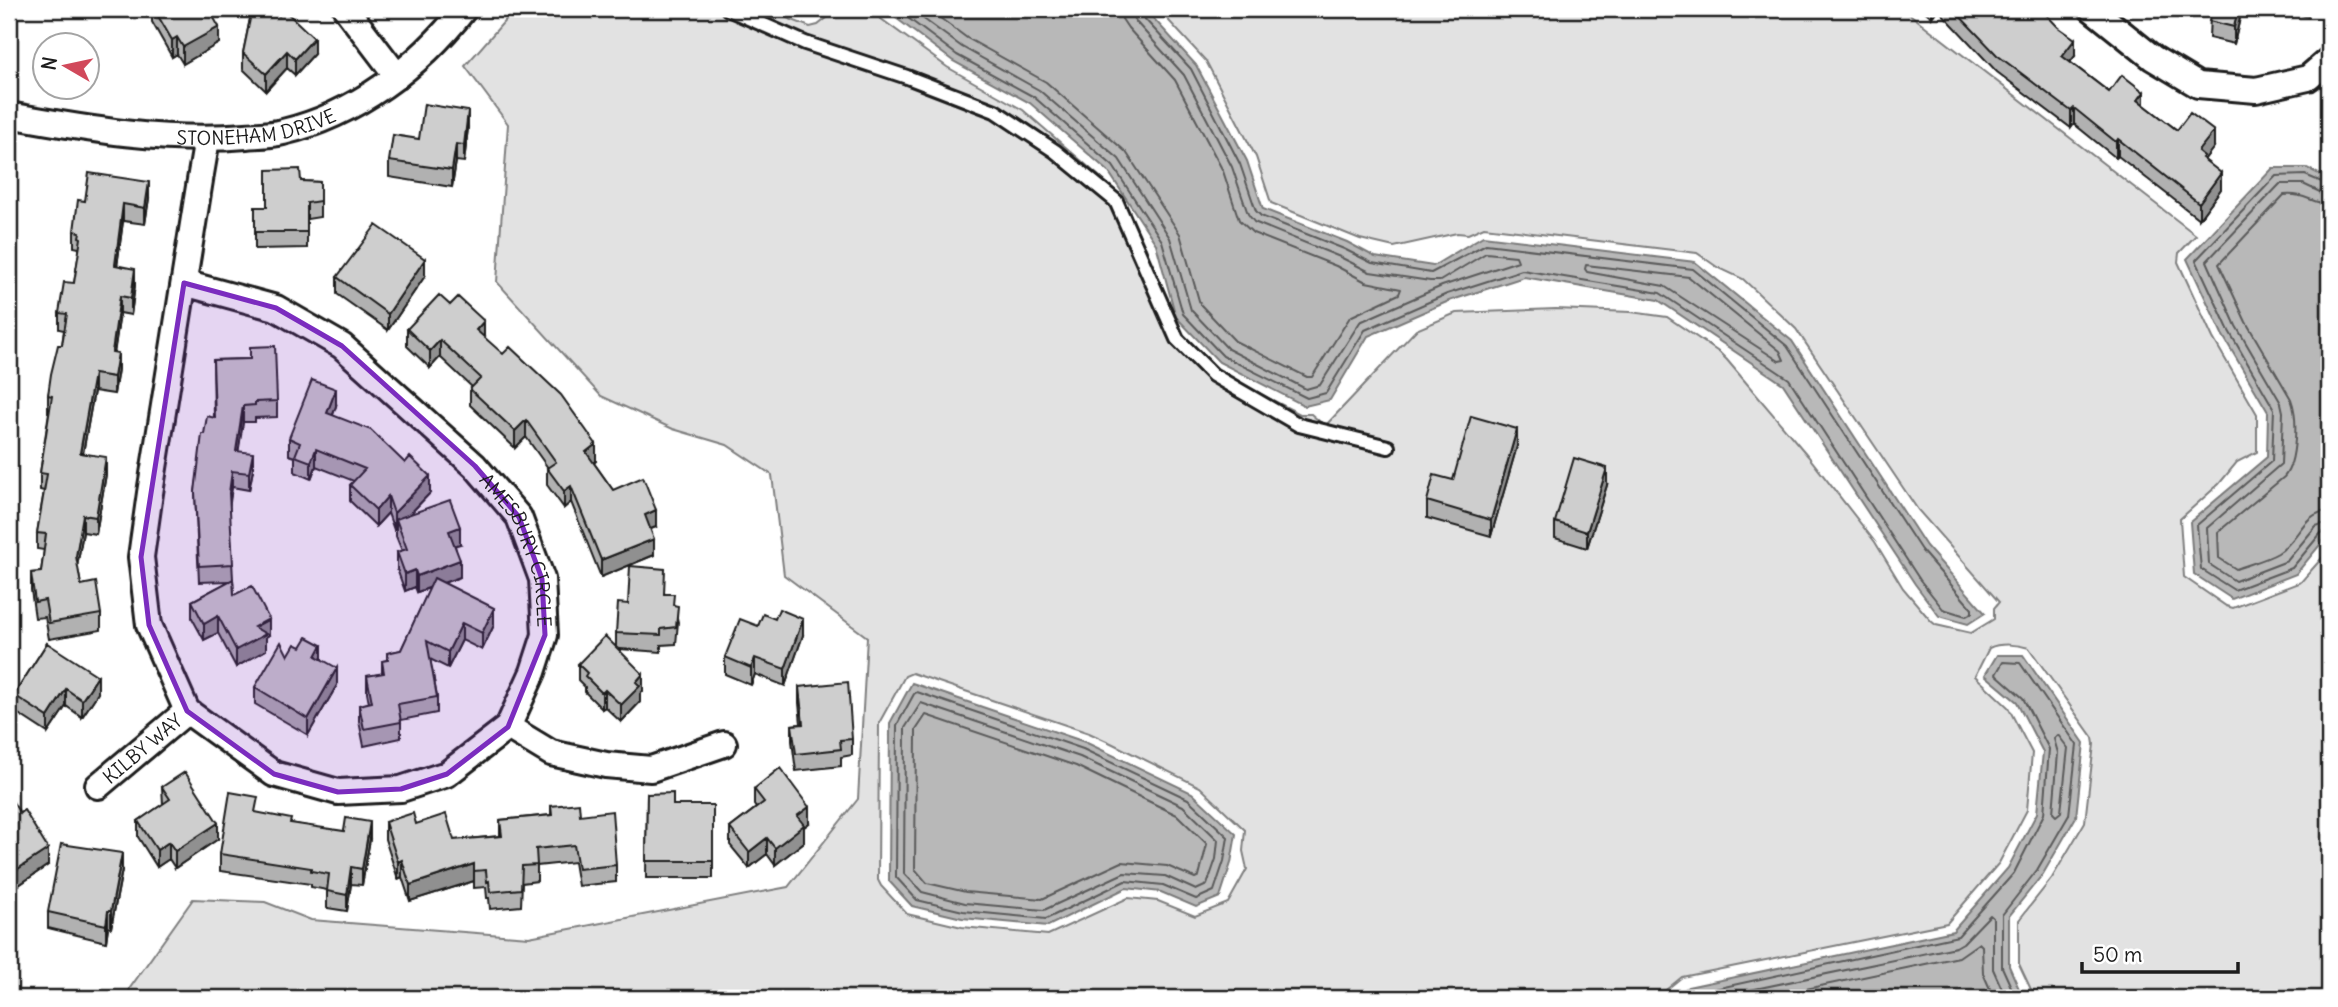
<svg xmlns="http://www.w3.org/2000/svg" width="2338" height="1007" viewBox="0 0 2338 1007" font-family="Delius,sans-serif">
	<rect width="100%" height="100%" fill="#fff"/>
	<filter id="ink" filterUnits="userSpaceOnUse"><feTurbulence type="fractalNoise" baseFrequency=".0143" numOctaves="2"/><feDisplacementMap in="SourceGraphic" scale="14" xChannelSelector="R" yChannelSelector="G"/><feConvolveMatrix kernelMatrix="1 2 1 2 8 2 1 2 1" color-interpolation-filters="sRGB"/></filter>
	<g filter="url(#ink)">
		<path fill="#e2e2e2" stroke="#7f7f7f" stroke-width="2" fill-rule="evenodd" d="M 515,9 L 764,9 L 810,27 L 818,25 L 838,9 L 850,9 L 877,16 L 947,67 L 1023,110 L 1100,177 L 1146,248 L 1166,319 L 1214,370 L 1300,414 L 1311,414 L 1325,426 L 1416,330 L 1456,313 L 1556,309 L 1631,312 L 1667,317 L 1720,353 L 1727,360 L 1808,456 L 1875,542 L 1903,588 L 1931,621 L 1936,625 L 1971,633 L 1994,619 L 1994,608 L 1999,602 L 1918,510 L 1796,329 L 1743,279 L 1717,267 L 1697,253 L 1484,227 L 1468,234 L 1457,233 L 1394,247 L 1360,239 L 1271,203 L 1256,157 L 1206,61 L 1158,9 L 1903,9 L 2196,235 L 2179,253 L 2178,262 L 2213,338 L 2257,414 L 2257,452 L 2237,462 L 2219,484 L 2180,519 L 2184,577 L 2226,606 L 2233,608 L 2301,582 L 2329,550 L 2329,998 L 2035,998 L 2019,964 L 2019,920 L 2052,878 L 2085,822 L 2094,744 L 2093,738 L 2029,648 C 2017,644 2000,643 1989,648 L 1975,676 L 2008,707 L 2032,753 L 2027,810 L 1999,863 L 1947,923 L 1682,977 L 1656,998 L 127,998 L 130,988 L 193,899 L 265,902 L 311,920 L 529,937 L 788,887 L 858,799 L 867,637 L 784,575 L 772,475 L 727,445 L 673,429 L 601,396 L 497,282 L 508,124 L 465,66 ZM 912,673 L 1089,733 L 1111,743 L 1200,787 L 1245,830 L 1243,851 L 1247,869 L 1228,903 L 1195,916 L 1158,901 L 1128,898 L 1048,935 L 962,927 L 907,914 L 881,886 L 878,880 L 879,723 L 905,676 Z"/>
		<path fill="#b8b8b8" stroke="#7a7a7a" stroke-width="2" d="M 884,9 L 1145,9 L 1196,65 L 1247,161 L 1263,209 L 1347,242 L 1375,257 L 1433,266 L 1483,236 L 1695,262 L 1792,341 L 1926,546 L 1985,613 L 1968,624 L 1939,616 L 1915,584 L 1783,384 L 1658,300 L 1524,277 L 1449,301 L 1368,336 L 1330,400 L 1305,406 L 1219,362 L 1176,317 L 1156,244 L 1108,171 L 1030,103 L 953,61 Z
			M 2273,168 L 2307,168 L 2329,179 L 2329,534 L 2296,574 L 2232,599 L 2194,574 L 2190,522 L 2267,457 L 2268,412 L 2222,334 L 2187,259 Z
			M 1997,655 L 2023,655 L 2084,743 L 2076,817 L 2043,874 L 2009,916 L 2009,966 L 2023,998 L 1673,998 L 1688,987 L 1953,931 L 2008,868 L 2037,813 L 2043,752 L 2017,702 L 1985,675 Z
			M 912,683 L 1085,742 L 1192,793 L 1236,834 L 1231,863 L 1220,897 L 1196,907 L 1161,892 L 1126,888 L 1048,926 L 962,918 L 912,906 L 889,881 L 890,723 Z"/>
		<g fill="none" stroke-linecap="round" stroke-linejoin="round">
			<path stroke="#5a5a5a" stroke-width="2" d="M 896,9 L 957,55 L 1034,97 L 1113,166 L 1162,241 L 1183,314 L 1223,356 L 1307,398 L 1326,393 L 1365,330 L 1447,294 L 1522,270 L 1660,293 L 1789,379 L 1920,580 L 1943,609 L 1966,616 L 1972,613 L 1972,609 L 1921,550 L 1787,346 L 1693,269 L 1486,244 L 1431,273 L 1372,263 L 1344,249 L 1261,216 L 1256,211 L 1240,164 L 1191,69 L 1142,16 L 1141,9
				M 910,9 L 962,47 L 1039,90 L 1119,159 L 1170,238 L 1191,310 L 1228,349 L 1306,389 L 1320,385 L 1360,322 L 1442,286 L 1518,261 L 1516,256 L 1486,253 L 1440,281 L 1430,281 L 1370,272 L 1340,257 L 1254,222 L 1248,214 L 1232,167 L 1184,75 L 1136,22 L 1132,9
				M 928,9 L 967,38 L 1046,82 L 1126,152 L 1180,234 L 1200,304 L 1235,341 L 1307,377 L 1312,377 L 1350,317 L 1399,294 L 1401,289 L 1366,282 L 1336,266 L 1253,233 L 1239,220 L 1223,171 L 1175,80 L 1128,28 L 1122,19 L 1121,9
				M 2329,185 L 2305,175 L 2276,176 L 2196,260 L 2229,331 L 2274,409 L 2272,461 L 2197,525 L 2201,569 L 2234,590 L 2292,568 L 2321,533 L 2329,530
				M 2329,194 L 2322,193 L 2303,184 L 2280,184 L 2207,261 L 2236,326 L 2281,403 L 2283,412 L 2281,464 L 2207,528 L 2209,564 L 2235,581 L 2287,561 L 2316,526 L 2329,522
				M 2329,204 C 2310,203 2306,193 2284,195 L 2219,264 L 2246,322 L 2291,399 C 2298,417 2297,462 2284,477 L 2218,532 L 2219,558 L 2236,569 C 2249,564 2266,560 2278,553 C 2299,541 2302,512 2329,511
				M 1586,265 L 1689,277 L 1780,351 L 1784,360 L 1779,361 L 1664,286 L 1587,272 L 1585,269 Z
				M 917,692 L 1083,749 L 1188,799 L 1228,837 L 1224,861 L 1214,891 L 1196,899 L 1163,885 L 1125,881 L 1046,919 L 963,911 L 917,900 L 896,877 L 897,725 L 914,694 Z
				M 921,703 L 1080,757 L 1183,806 L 1218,840 L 1216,859 L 1207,885 L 1196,890 L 1165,876 L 1124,873 L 1044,910 L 965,903 L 922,892 L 904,873 L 905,728 Z
				M 926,715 L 1076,766 L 1177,815 L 1207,844 L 1199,876 L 1195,878 L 1167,866 L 1122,862 L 1042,899 L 966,892 L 927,883 L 915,869 L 916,730 Z
				M 2058,735 L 2068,748 L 2061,812 L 2056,816 L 2053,813 L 2058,753 L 2054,739 Z
				M 1685,998 L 1692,994 L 1958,936 L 2014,873 L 2044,814 L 2049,749 L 2023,698 L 1996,674 L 2003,662 L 2020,663 L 2077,745 L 2069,815 L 2037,870 L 2002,915 L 2002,967 L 2016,998
				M 1712,998 L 1956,947 L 1963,943 L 1990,915 L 1993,918 L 1993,969 L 2006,998
				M 1763,998 L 1959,957 L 1979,943 L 1982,946 L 1983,973 L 1994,998"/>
			<defs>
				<path id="lane" d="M 728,9 L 805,43 L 907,77 L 995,111 L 1055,151 L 1116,201 L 1177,339 L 1213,375 L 1299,425 L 1388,447"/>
				<g id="street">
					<path d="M 346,9 L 397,76"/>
					<path d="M 2092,9 L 2153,58 L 2198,85 L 2256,90 L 2308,78 L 2329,60"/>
					<path id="s1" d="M 9,115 C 86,129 168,143 246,136 C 258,135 272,135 283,132 C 355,115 420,66 464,9"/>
					<path id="s2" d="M 184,283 L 276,308 L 342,346 L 475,466 L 519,517 L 542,579 L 545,635 L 533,672 L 508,727 L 447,774 L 401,789 L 338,792 L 274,774 L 187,711 L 149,625 L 141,557 L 150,493 L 201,174 L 207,139"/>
					<path d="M 508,727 L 551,753 L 606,765 L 651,769 L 724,744"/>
					<path id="s3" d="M 98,786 L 187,711"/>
				</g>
			</defs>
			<use href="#lane" stroke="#1c1c1c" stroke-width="18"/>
			<use href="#street" stroke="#1c1c1c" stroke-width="30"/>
			<use href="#lane" stroke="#fff" stroke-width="12"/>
			<use href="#street" stroke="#fff" stroke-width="24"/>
		</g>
		<path fill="#b1b1b1" stroke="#1c1c1c" stroke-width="2" d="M 152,9 L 215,9 L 211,11 L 219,43 L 183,64 L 177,54 L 172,57 L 152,22 Z
			M 252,9 L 314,54 L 295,75 L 287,68 L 266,91 L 243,69 L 243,53 Z
			M 1922,9 L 2005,9 L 2010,13 L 2075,56 L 2070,62 L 2109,92 L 2144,105 L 2177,130 L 2214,147 L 2204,160 L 2221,189 L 2199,219 L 2118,156 L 2116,158 L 2074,124 L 2071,128 L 1997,72 L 1938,9 L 1932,17 Z
			M 2179,9 L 2242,9 L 2234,44 L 2209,38 L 2210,16 Z
			M 2282,9 L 2310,9 L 2308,17 Z
			M 468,128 L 464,162 L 456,161 L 452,187 L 389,177 L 389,161 L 419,139 Z
			M 301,181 L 320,182 L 320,217 L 307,219 L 307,248 L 255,249 L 255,207 L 267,207 Z
			M 149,198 L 145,224 L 123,221 L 117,266 L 135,285 L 131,315 L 120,313 L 114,352 L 118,369 L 114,394 L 94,391 L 83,453 L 106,474 L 96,534 L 83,532 L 77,565 L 81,585 L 101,614 L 101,630 L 49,639 L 45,617 L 35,618 L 31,590 L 31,573 L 41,572 L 44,550 L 37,549 L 37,533 L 44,491 L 40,490 L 40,473 L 49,412 L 48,412 L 48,395 L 62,345 L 64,330 L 59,329 L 59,313 L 74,283 L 79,253 L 79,248 L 74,247 L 74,231 L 85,201 Z
			M 425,276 L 388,330 L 337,294 L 337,277 Z
			M 407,329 L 484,337 L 596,461 L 594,463 L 613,490 L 656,527 L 651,529 L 654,555 L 601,577 L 571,502 L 564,508 L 547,485 L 547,468 L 548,468 L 526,437 L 515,448 L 470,405 L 470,389 L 472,387 L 440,357 L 430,368 L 407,346 Z
			M 250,347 L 277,401 L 277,417 L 255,418 L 255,422 L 243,422 L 238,451 L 253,470 L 249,490 L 232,487 L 229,505 L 233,579 L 234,595 L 269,635 L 266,637 L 266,650 L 236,667 L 218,633 L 204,640 L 192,618 L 192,601 L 230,581 L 199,582 L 195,492 L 204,434 L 214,418 L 213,360 L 250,359 Z
			M 336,406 L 333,415 L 430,493 L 409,515 L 460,544 L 455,545 L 460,577 L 443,583 L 494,625 L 482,650 L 462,640 L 448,668 L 430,659 L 437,697 L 437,713 L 401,720 L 401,738 L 364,746 L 359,721 L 359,705 L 369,703 L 367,693 L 367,676 L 382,674 L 382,661 L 387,660 L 387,653 L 401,650 L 430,588 L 417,592 L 415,587 L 405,591 L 397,569 L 397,552 L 402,551 L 396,536 L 396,528 L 394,530 L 388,513 L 376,526 L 350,501 L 350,485 L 354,481 L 316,466 L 311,479 L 295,472 L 295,457 L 289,455 L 289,438 Z
			M 1517,446 L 1491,536 L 1427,518 L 1427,501 Z
			M 1607,485 L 1587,548 L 1555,538 L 1555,522 Z
			M 665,594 L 674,605 L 678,622 L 676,644 L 661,645 L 661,652 L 619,649 L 643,691 L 640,694 L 640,702 L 621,722 L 605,707 L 602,709 L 585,692 L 585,687 L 578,680 L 578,664 L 616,647 L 616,633 L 628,604 Z
			M 758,626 L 803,635 L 785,686 L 755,674 L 751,685 L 725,674 L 725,657 Z
			M 47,643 L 98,693 L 82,717 L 66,706 L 48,733 L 14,711 L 14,695 Z
			M 288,656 L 337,685 L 308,735 L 255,704 L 255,687 Z
			M 799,687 L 852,739 L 852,755 L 841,757 L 841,766 L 796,771 L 792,741 L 792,725 L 801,724 L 799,703 Z
			M 162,787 L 218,839 L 175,868 L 169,859 L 157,867 L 138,837 L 138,821 L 163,804 Z
			M 754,789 L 809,823 L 804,827 L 804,842 L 775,865 L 767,854 L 749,868 L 730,845 L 730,828 L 756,808 L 754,805 Z
			M 647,794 L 673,805 L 713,805 L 713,878 L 646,878 Z
			M 9,796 L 48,865 L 13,889 L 9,883 Z
			M 551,806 L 580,815 L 616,865 L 616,882 L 578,886 L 574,862 L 537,866 L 537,881 L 522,883 L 521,906 L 490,909 L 489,898 L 487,898 L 486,887 L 474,888 L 474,881 L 410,901 L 402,877 L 398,879 L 385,839 L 385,822 L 416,824 L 454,840 L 500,836 L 500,820 L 551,815 Z
			M 258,813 L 291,823 L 370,839 L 362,885 L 351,884 L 347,911 L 327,908 L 327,890 L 311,887 L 311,884 L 220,871 L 220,854 Z
			M 122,870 L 111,928 L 108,927 L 106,942 L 48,928 L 48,912 Z"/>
		<path fill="#909090" stroke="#1c1c1c" stroke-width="2" d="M 1932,9 L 1938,9 L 1932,17 Z
			M 2238,9 L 2242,9 L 2234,44 L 2234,27 Z
			M 219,27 L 219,43 L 183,64 L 183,47 Z
			M 177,37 L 177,54 L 172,57 L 172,40 Z
			M 314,38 L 314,54 L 295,75 L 295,59 Z
			M 2075,39 L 2075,56 L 2062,72 L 2062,56 Z
			M 287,51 L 287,68 L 266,91 L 266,74 Z
			M 2144,92 L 2144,108 L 2138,100 Z
			M 2074,108 L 2074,124 L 2071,128 L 2071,111 Z
			M 468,111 L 468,128 L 464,162 L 464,145 Z
			M 2214,131 L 2214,147 L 2204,160 L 2198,151 Z
			M 2118,139 L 2118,156 L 2116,158 L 2116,142 Z
			M 456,144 L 456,161 L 452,187 L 452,170 Z
			M 2221,173 L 2221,189 L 2199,219 L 2199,203 Z
			M 149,182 L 149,198 L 145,224 L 145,208 Z
			M 123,204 L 123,221 L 115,282 L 115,265 Z
			M 425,259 L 425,276 L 388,330 L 388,314 Z
			M 135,269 L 135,285 L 131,315 L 131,298 Z
			M 120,296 L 120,313 L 112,368 L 112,352 Z
			M 484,321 L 484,338 L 476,330 Z
			M 440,340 L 440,357 L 430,368 L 430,351 Z
			M 118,353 L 118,369 L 114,394 L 114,377 Z
			M 94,374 L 94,391 L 80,470 L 80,453 Z
			M 336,389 L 336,406 L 327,430 L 327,413 Z
			M 243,406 L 243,422 L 236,467 L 236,451 Z
			M 526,420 L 526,437 L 515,448 L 515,431 Z
			M 1517,429 L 1517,446 L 1491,536 L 1491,520 Z
			M 596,444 L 596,461 L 586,468 L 586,452 Z
			M 316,449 L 316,466 L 311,479 L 311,462 Z
			M 253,453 L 253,470 L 249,490 L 249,473 Z
			M 106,457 L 106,474 L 96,534 L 96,517 Z
			M 1607,468 L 1607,485 L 1587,548 L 1587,532 Z
			M 232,471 L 232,487 L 229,510 L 229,493 Z
			M 430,476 L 430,493 L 399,525 L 396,519 L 396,528 L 394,530 L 394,513 Z
			M 571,486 L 571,502 L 564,508 L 564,491 Z
			M 388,496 L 388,513 L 376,526 L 376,510 Z
			M 656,510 L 656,527 L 645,531 L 645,515 Z
			M 83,515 L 83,532 L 76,573 L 76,556 Z
			M 460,527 L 460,544 L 449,547 L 449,531 Z
			M 654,539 L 654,555 L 601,577 L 601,560 Z
			M 460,560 L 460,577 L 417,592 L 417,576 Z
			M 415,570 L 415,587 L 405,591 L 405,574 Z
			M 494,608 L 494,625 L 482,650 L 482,633 Z
			M 218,616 L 218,633 L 204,640 L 204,624 Z
			M 269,619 L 269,635 L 266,637 L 266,650 L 236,667 L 236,650 L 254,627 Z
			M 803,619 L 803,635 L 785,686 L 785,669 Z
			M 462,623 L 462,640 L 448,668 L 448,652 Z
			M 322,645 L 322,662 L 316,656 Z
			M 755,658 L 755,674 L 751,685 L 751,668 Z
			M 337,668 L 337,685 L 308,735 L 308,719 Z
			M 643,674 L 643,691 L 640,694 L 640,702 L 621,722 L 621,705 L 636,682 Z
			M 98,676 L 98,693 L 82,717 L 82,700 Z
			M 66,689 L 66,706 L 48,733 L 48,717 Z
			M 605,690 L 605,707 L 602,709 L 602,693 Z
			M 809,807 L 809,823 L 804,827 L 804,842 L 775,865 L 775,848 L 797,816 Z
			M 370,822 L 370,839 L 362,885 L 362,869 Z
			M 218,823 L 218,839 L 175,868 L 175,851 Z
			M 767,838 L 767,854 L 749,868 L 749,852 Z
			M 169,842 L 169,859 L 157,867 L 157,850 Z
			M 48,849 L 48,865 L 13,889 L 13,872 Z
			M 122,853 L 122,870 L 111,928 L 111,911 Z
			M 402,860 L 402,877 L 398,879 L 398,862 Z
			M 474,864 L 474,881 L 410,901 L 410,885 Z
			M 351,867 L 351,884 L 347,911 L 347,895 Z
			M 108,911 L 108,927 L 106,942 L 106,925 Z"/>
		<path fill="#cecece" stroke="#1c1c1c" stroke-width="2" d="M 154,9 L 209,9 L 219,27 L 183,47 L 177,37 L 172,40 Z
			M 252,9 L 271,9 L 279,16 L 284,10 L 314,38 L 295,59 L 287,51 L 266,74 L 243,53 Z
			M 1953,9 L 2005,9 L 2010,13 L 2014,9 L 2041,9 L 2058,27 L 2075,39 L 2062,56 L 2109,92 L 2122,75 L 2144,92 L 2138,100 L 2177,130 L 2190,113 L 2214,131 L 2198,151 L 2204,156 L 2202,158 L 2221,173 L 2199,203 L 2118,139 L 2116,142 L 2074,108 L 2071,111 L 1997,55 Z
			M 2212,9 L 2238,9 L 2234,27 L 2209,21 Z
			M 424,104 L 468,111 L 464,145 L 456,144 L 452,170 L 389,161 L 393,135 L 419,139 Z
			M 300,169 L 301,181 L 320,182 L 320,201 L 307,203 L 307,232 L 255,232 L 255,207 L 267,207 L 267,170 Z
			M 89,173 L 149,182 L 145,208 L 123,204 L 115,265 L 135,269 L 131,298 L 120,296 L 112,352 L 118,353 L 114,377 L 94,374 L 80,453 L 106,457 L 96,517 L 83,515 L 76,556 L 81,585 L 96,582 L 101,614 L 49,623 L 45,600 L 35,602 L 31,573 L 41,572 L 46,534 L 37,533 L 47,474 L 40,473 L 52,396 L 48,395 L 51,374 L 58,345 L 62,345 L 67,314 L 59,313 L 64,282 L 74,283 L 81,238 L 79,237 L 80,232 L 74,231 L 78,200 L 85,201 Z
			M 376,225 L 425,259 L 388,314 L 337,277 Z
			M 439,295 L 450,305 L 458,297 L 484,321 L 476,330 L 503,354 L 510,347 L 561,395 L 596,444 L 586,452 L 613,490 L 643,477 L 656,510 L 645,515 L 654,539 L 601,560 L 571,486 L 564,491 L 547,468 L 556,462 L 526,420 L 515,431 L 470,389 L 481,378 L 440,340 L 430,351 L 407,329 Z
			M 275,346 L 277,401 L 255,402 L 255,405 L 243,406 L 236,451 L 253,453 L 249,473 L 232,471 L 229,493 L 233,564 L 199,566 L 195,492 L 202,434 L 204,434 L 207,416 L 215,418 L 213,360 L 250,359 L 250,347 Z
			M 312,380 L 336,389 L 327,413 L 371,430 L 405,463 L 410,457 L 430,476 L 394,513 L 388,496 L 376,510 L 350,485 L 365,469 L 316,449 L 311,462 L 295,456 L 300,443 L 289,438 Z
			M 1471,416 L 1517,429 L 1491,520 L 1427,501 L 1434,475 L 1453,480 Z
			M 1574,458 L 1607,468 L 1587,532 L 1555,522 Z
			M 450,500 L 460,527 L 449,531 L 460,560 L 417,576 L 415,570 L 405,574 L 397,552 L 407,549 L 396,519 Z
			M 630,566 L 665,569 L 664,594 L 674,594 L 673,605 L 678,606 L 676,627 L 661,629 L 661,635 L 616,633 L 618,603 L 628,604 Z
			M 434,578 L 494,608 L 482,633 L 462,623 L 448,652 L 427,641 L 437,697 L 398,704 L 401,722 L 364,729 L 359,705 L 372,702 L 367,676 L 384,673 L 382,661 L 388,660 L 387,653 L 401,650 Z
			M 233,579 L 234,595 L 252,586 L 269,619 L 254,627 L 266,634 L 236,650 L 218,616 L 204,624 L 192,601 Z
			M 779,609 L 803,619 L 785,669 L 755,658 L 751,668 L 725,657 L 740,619 L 758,626 L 763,614 L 775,619 Z
			M 605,636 L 643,674 L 636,682 L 640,686 L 621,705 L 605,690 L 602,693 L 585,676 L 587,673 L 578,664 Z
			M 307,637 L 322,645 L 316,656 L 337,668 L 308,719 L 255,687 L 281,642 L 288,656 L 295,644 L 301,647 Z
			M 47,643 L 98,676 L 82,700 L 66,689 L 48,717 L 14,695 Z
			M 848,682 L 852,739 L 840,740 L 841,749 L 796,754 L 792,725 L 803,724 L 799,687 Z
			M 780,768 L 809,807 L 797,816 L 804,825 L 775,848 L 767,838 L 749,852 L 730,828 L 764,802 L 754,789 Z
			M 185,772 L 218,823 L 175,851 L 169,842 L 157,850 L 138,821 L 170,799 L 162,787 Z
			M 230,792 L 258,797 L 255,812 L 291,819 L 290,823 L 344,831 L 346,818 L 370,822 L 362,869 L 351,867 L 347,895 L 327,891 L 329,874 L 311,871 L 311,868 L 220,854 Z
			M 673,793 L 673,805 L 713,805 L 713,861 L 646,861 L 647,794 Z
			M 9,796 L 20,813 L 24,810 L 48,849 L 13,872 L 9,866 Z
			M 579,803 L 580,815 L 612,811 L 616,865 L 578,869 L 574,845 L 536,849 L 537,865 L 522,866 L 521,889 L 490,892 L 489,881 L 487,882 L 486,870 L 474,871 L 474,864 L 410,885 L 402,860 L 398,862 L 385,822 L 413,813 L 416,824 L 446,814 L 454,840 L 502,836 L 500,820 L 552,815 L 551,806 Z
			M 61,844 L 122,853 L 111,911 L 108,911 L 106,925 L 48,912 Z"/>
	</g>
	<path fill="#7b2cbf" fill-opacity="0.2" stroke="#7b2cbf" stroke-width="5" stroke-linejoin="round" d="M 184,283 L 276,308 L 342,346 L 475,466 L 519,517 L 542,579 L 545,635 L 508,727 L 447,774 L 401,789 L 338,792 L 274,774 L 187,711 L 149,625 L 141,557 Z"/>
	<g text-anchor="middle" stroke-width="6" stroke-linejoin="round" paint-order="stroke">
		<g font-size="19" fill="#1c1c1c" stroke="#fff">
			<text dy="7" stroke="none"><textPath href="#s1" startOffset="250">STONEHAM DRIVE</textPath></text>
			<text dy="7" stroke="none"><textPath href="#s2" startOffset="448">AMESBURY CIRCLE</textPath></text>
			<text dy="7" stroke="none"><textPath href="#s3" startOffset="58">KILBY WAY</textPath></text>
		</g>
	</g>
	<rect width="2338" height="1007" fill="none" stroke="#fff" stroke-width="35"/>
	<rect x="18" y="18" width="2303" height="972" fill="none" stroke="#1c1c1c" stroke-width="2.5" filter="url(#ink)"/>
	<g transform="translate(66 66) rotate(279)"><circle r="33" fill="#ffffff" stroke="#a4a4a4" stroke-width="2"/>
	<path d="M0-5L12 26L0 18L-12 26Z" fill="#d1495b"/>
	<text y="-10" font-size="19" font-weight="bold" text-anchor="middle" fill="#1c1c1c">N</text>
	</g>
	<path d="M2082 962v10h156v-10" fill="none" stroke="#1c1c1c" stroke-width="3.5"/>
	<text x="2093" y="962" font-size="21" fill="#1c1c1c" stroke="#ffffff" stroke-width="5" paint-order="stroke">50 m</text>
</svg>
